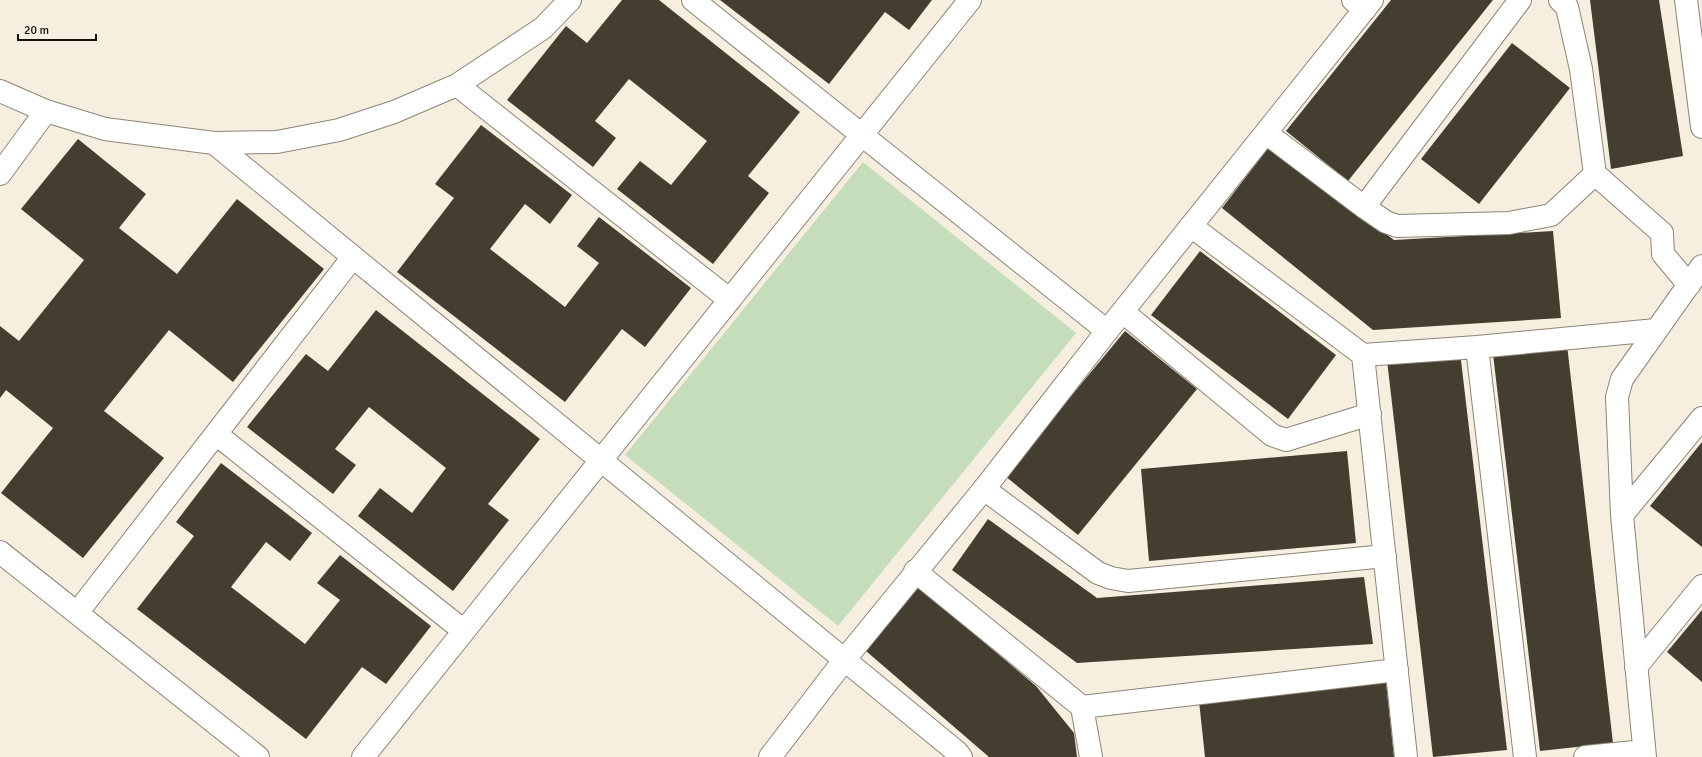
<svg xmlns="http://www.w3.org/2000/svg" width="1702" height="757" viewBox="0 0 1702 757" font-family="Signika,sans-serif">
	<rect width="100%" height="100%" fill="#f6efdf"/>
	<path fill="#c6ddbc" d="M 863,162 L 1076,333 L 838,626 L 625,455 Z"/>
	<path fill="#443e31" d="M 622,0 L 659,0 L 800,112 L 748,176 L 769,193 L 713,264 L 617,189 L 640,161 L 671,185 L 707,141 L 629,79 L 595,121 L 616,138 L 593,167 L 507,100 L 566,26 L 587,43 Z
		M 720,0 L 932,0 L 909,30 L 885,12 L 829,84 Z
		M 1391,0 L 1493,0 L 1348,181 L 1286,131 Z
		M 1590,0 L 1659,0 L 1683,156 L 1611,169 Z
		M 1512,43 L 1570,88 L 1479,204 L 1421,159 Z
		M 481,125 L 572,195 L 550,224 L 525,204 L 490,249 L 565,307 L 599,263 L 577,246 L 599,217 L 691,288 L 645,347 L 622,329 L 565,402 L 397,272 L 454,198 L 435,184 Z
		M 78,139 L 146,194 L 119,228 L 177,274 L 237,199 L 324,269 L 233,382 L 169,330 L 104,411 L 164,458 L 83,558 L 1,493 L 53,428 L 6,390 L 0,398 L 0,326 L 19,341 L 84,260 L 21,209 Z
		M 1269,147 L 1394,240 L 1553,231 L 1561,318 L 1373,330 L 1222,208 Z
		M 1200,251 L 1336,355 L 1288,419 L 1151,315 Z
		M 376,310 L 540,439 L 488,504 L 509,520 L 453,591 L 358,516 L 380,488 L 412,513 L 446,468 L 369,407 L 335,449 L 356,465 L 333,494 L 247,427 L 306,354 L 328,371 Z
		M 1125,331 L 1197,389 L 1078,535 L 1005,476 Z
		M 1567,345 L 1613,743 L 1540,751 L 1493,354 Z
		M 1460,352 L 1507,750 L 1433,757 L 1387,360 Z
		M 1702,442 L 1702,547 L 1650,506 Z
		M 1347,451 L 1356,543 L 1149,561 L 1141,469 Z
		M 221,463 L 312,533 L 290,561 L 266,542 L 231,587 L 305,644 L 340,600 L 317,583 L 340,555 L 431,626 L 386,684 L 362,667 L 306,739 L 137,609 L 194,536 L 176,522 Z
		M 988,519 L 1097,598 L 1364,577 L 1373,644 L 1077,663 L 952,570 Z
		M 917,586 L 1036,686 L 1074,733 L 1077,757 L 989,757 L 866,651 Z
		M 1702,610 L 1702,682 L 1667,652 Z
		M 1386,682 L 1394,757 L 1205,757 L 1199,701 Z"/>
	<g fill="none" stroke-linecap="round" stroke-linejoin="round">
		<defs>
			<path id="street" d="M 693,0 L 1107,331
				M 1353,0 L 1365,9
				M 1560,0 L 1567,7 L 1581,69 L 1595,174 L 1662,233 L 1663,254 L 1689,285
				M 1686,0 L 1702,127
				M 457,85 L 730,300
				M 0,91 L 46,111 L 105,129 L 214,143 L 277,142 L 339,130 L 394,112 L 457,85 L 543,28 L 570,0
				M 1266,133 L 1364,207 L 1386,222 L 1397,226 L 1509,223 L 1551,215 L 1595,174
				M 214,143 L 957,752 L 961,757
				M 0,174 L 46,111
				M 1364,207 L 1520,0
				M 1191,226 L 1363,355 L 1477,347 L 1656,330
				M 1123,312 L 1272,435 L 1286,440 L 1370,414
				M 1477,347 L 1525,757
				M 1363,355 L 1406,757
				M 216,434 L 464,631
				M 984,489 L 1098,573 L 1111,578 L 1128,581 L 1385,556
				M 1622,515 L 1702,418
				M 0,552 L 258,757
				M 915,571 L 1082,707 L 1091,757
				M 77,613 L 353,257
				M 1636,667 L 1702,586
				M 1082,707 L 1397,670
				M 363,757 L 970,0
				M 1585,757 L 1644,751
				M 1645,757 L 1622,515 L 1617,397 L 1622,379 L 1702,266"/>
			<path id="secondary" d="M 770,757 L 845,659 L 984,489 L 1107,331 L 1372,0"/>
		</defs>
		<use href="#street" stroke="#8c8577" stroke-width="24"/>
		<use href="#secondary" stroke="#8c8577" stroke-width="24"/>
		<use href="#street" stroke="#fff" stroke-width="22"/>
		<use href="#secondary" stroke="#fff" stroke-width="22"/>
	</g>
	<path d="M18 34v6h78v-6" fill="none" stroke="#13110b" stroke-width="2"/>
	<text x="24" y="34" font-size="12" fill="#13110b" stroke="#f6efdf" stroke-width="3" paint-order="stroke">20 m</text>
</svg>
